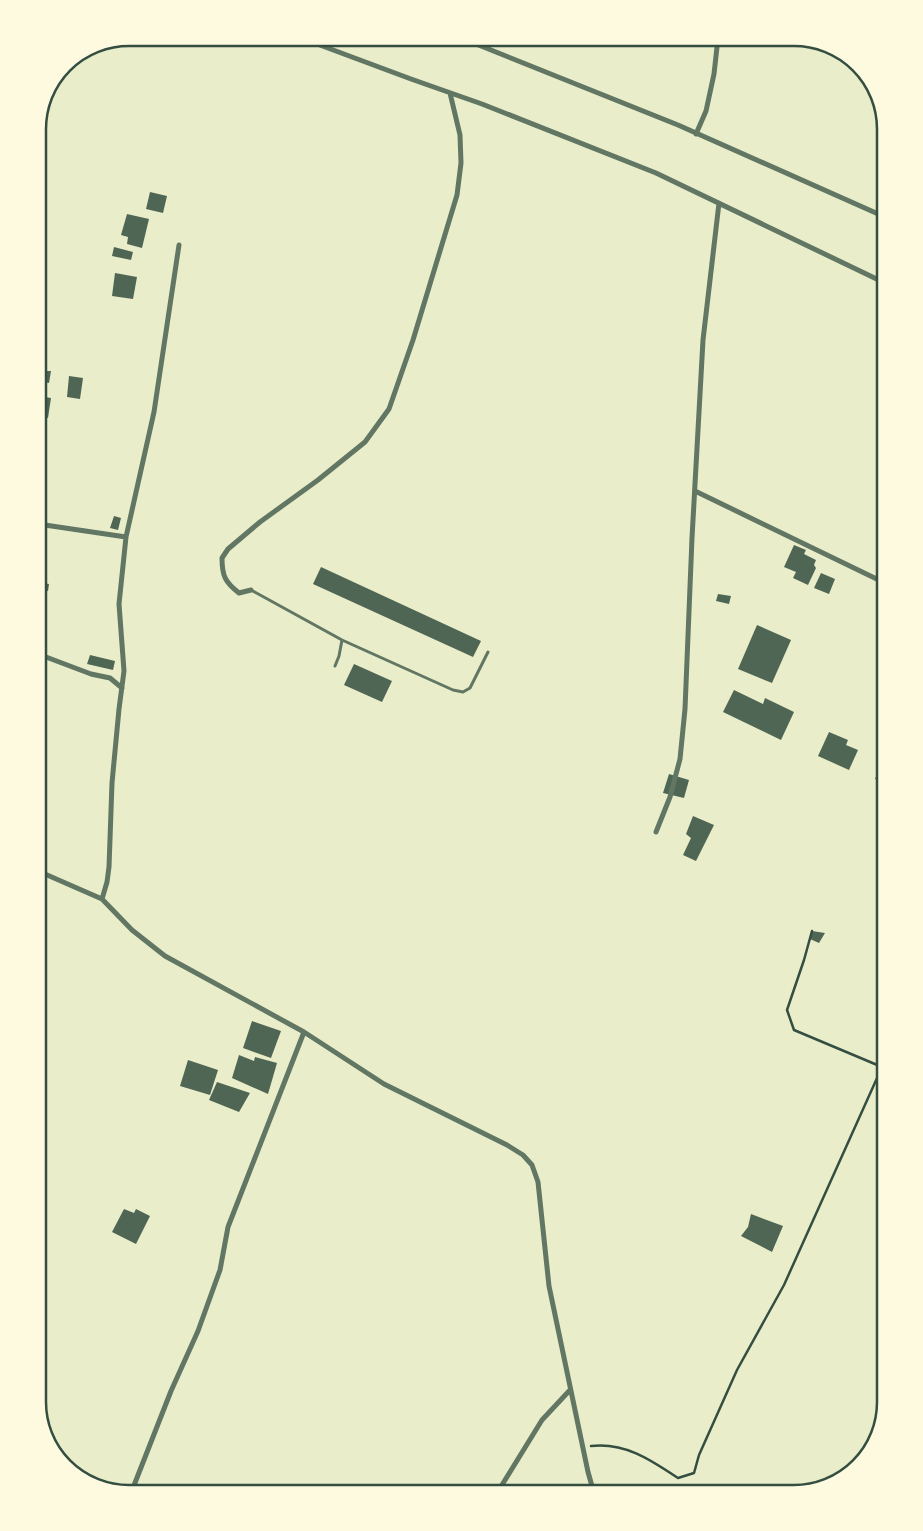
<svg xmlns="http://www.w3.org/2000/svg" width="923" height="1531" viewBox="0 0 923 1531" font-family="'IBM Plex Serif',serif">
	<rect width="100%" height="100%" fill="#e9edc9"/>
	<path fill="#4f6655" d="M 150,192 L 167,196 L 163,213 L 146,209 Z
		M 127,214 L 149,219 L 142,248 L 127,244 L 128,237 L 121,235 Z
		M 114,247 L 133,252 L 131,260 L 112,256 Z
		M 115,273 L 137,277 L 133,299 L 112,296 Z
		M 38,363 L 47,364 L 46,371 L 51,371 L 49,383 L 38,381 Z
		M 69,376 L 83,378 L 80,399 L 67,397 Z
		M 38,396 L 51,398 L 48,418 L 38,416 Z
		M 38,461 L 46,462 L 42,483 L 38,482 Z
		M 38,498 L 43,498 L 42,514 L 38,514 Z
		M 114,516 L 121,518 L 118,530 L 110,528 Z
		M 794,545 L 806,550 L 804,554 L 816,560 L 814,565 L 816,568 L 808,585 L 793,578 L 796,572 L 784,567 Z
		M 321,567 L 481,641 L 473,657 L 313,584 Z
		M 821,573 L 835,579 L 829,594 L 814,588 Z
		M 38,582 L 49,584 L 48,591 L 38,589 Z
		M 718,594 L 731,596 L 729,604 L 716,601 Z
		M 757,625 L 791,640 L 772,683 L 738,669 Z
		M 90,655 L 115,661 L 113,670 L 87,664 Z
		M 354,664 L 392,681 L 382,702 L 344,685 Z
		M 734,690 L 763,704 L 765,698 L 794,712 L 781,740 L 723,712 Z
		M 829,732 L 848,740 L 846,745 L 858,750 L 849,770 L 818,756 Z
		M 884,757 L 885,757 L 885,783 L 875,779 Z
		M 669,774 L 689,780 L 684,798 L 663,793 Z
		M 693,816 L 714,825 L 696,861 L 683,855 L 691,838 L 686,834 Z
		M 812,931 L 825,933 L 819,943 L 810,939 Z
		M 252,1021 L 281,1031 L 271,1058 L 243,1048 Z
		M 239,1055 L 254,1061 L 255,1057 L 277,1063 L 268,1094 L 232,1078 Z
		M 188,1060 L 218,1070 L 210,1095 L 180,1086 Z
		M 217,1082 L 250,1093 L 239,1112 L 209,1100 Z
		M 124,1209 L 134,1213 L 136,1209 L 150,1216 L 136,1244 L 112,1232 Z
		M 751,1214 L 783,1226 L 772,1252 L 741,1236 L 748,1227 Z"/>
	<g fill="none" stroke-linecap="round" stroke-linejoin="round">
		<path stroke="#344e41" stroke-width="2.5" d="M 591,1446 C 625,1442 651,1460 678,1478 L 694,1473 L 699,1455 L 737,1370 L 784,1285 L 882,1067 L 794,1030 L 787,1010 L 804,960 L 812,931"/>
		<path stroke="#617663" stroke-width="3" d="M 251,590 L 342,640 L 339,656 L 335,666
			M 342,640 L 453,690 L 463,692 L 470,688 L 488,652"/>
		<path stroke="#617663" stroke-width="5" d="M 301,38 L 411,79 L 482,104 L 656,173 L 885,283
			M 461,38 L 678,125 L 885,217
			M 696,134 L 706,111 L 714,74 L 718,38
			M 695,491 L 885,583
			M 38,524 L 126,537
			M 251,590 L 239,593 C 225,582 222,576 222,558 L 228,549 L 260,522 L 318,480 L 365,442 L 389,409 L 413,340 L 457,195 L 461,163 L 460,135 L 450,93
			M 38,654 L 91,674 L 110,678 L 122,688
			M 656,832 L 670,797 L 680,759 L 685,709 L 692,538 L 703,340 L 719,203
			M 38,871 L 102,899 L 132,930 L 165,956 L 304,1032 L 384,1084 L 507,1145 L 523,1155 L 532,1165 L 538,1182 L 549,1286 L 588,1472 L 594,1493
			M 102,899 L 107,882 L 109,867 L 112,783 L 119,709 L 124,671 L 119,604 L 126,537 L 154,412 L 179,245
			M 131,1493 L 171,1391 L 198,1331 L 220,1270 L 228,1227 L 304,1032
			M 497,1493 L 542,1420 L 570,1390"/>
	</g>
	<path d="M0 0H923V1531H0ZM129 46H794A83 83 0 0 1 877 129V1402A83 83 0 0 1 794 1485H129A83 83 0 0 1 46 1402V129A83 83 0 0 1 129 46Z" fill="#fefae0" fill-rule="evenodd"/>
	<path fill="none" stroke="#344e41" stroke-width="2.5" d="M129 46H794A83 83 0 0 1 877 129V1402A83 83 0 0 1 794 1485H129A83 83 0 0 1 46 1402V129A83 83 0 0 1 129 46Z"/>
</svg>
